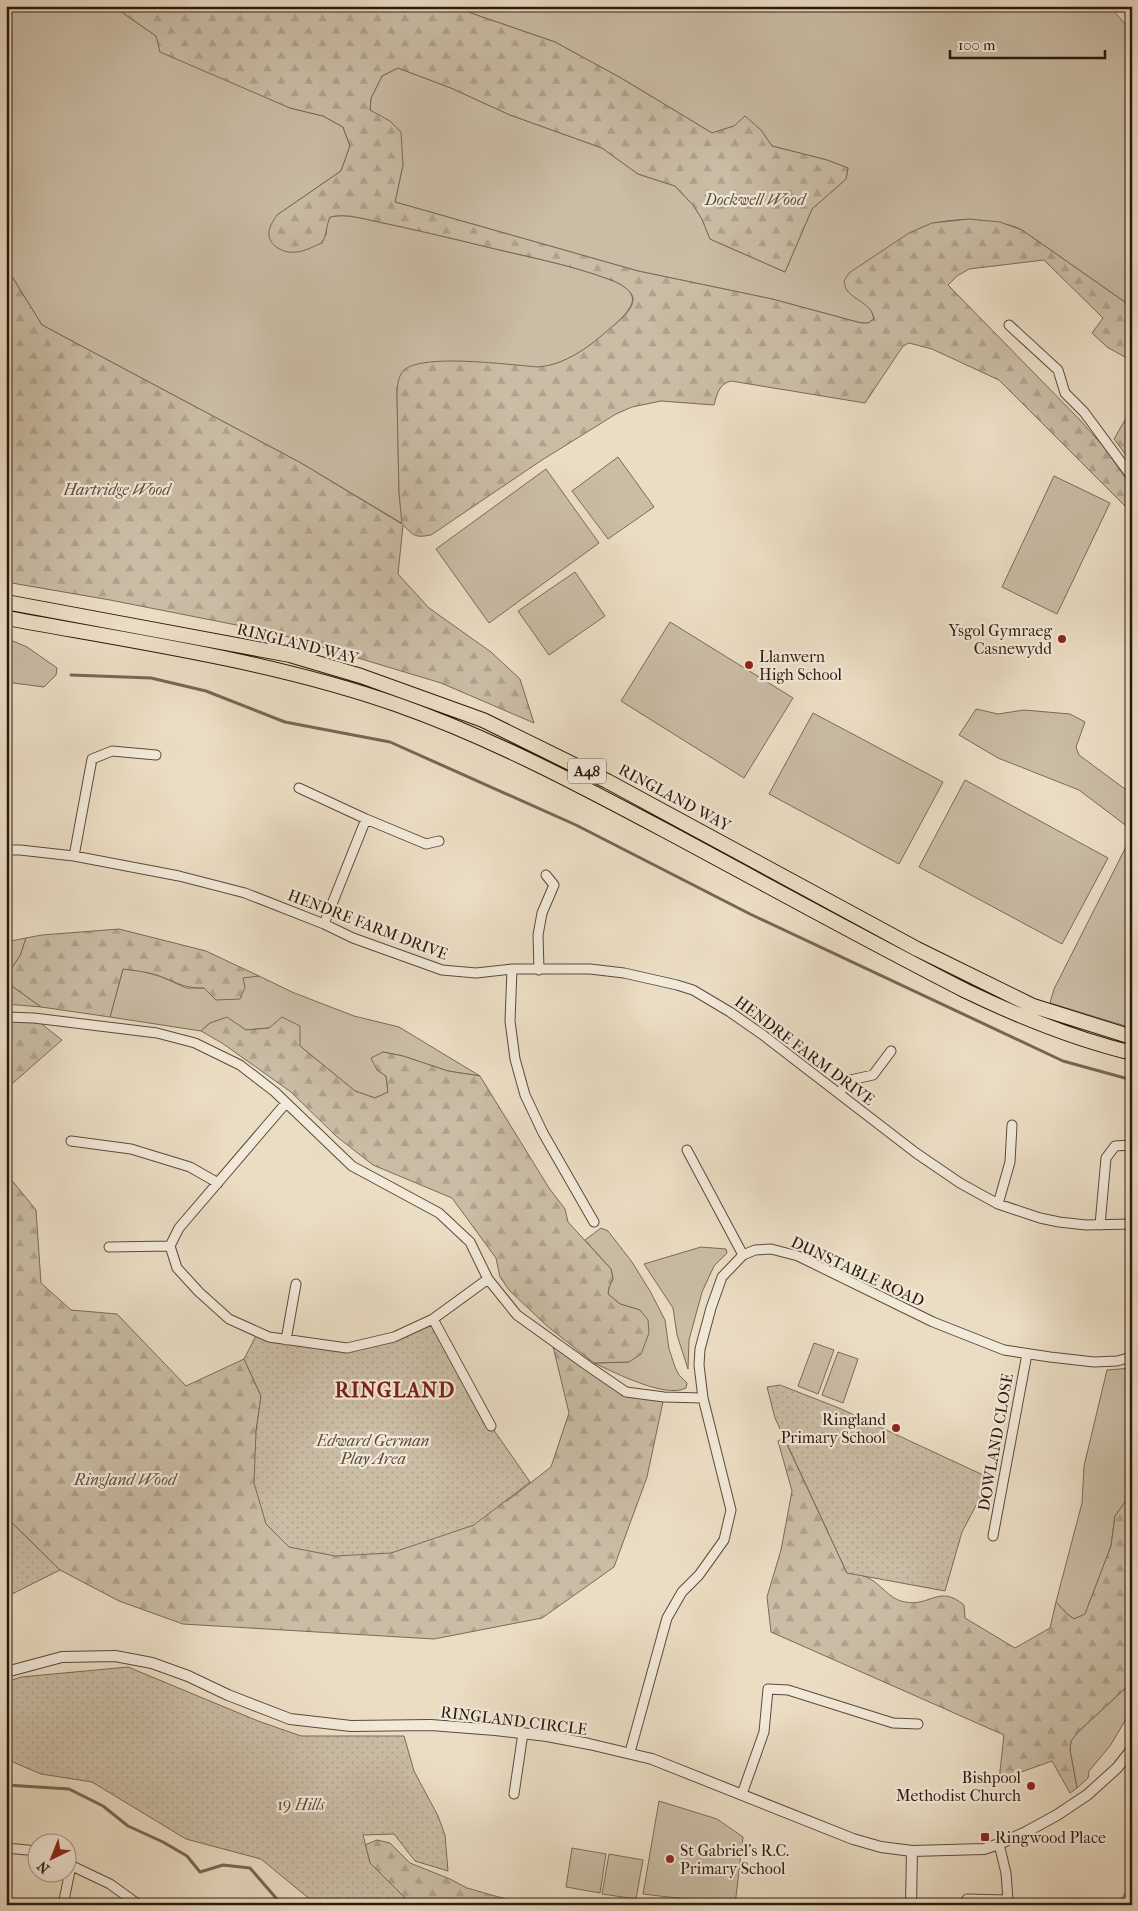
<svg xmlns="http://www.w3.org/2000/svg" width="1138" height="1911" viewBox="0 0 1138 1911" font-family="'IM FELL French Canon',serif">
	<defs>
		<pattern id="forest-firs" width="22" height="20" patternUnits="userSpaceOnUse" patternTransform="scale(1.25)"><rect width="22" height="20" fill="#cabca5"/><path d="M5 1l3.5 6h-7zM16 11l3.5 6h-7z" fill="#aea18d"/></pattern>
		<pattern id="park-dots" width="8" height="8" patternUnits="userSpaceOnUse" patternTransform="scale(1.25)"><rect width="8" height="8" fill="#cabca5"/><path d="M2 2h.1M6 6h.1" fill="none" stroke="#aea18d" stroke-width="1.8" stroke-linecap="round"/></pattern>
	</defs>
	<rect width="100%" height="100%" fill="#ebddc4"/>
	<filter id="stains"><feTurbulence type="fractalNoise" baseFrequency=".004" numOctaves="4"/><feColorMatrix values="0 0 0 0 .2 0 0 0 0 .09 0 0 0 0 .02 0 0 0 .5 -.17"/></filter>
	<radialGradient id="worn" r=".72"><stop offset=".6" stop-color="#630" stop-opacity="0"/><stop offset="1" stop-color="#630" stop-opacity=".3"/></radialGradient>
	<path fill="#cabca5" stroke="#7a6a59" d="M 6,6 L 113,6 L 156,36 L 290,108 L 323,116 L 343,127 L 350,146 L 341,171 L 277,215 L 326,235 L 327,224 L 330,217 C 346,213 363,219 379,222 C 412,229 446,237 479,245 C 522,256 569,264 611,280 C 619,283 629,288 632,296 C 639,311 589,346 577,354 C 568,359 559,363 549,366 L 397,387 L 399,493 L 403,524 L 301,463 L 42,325 L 11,275 L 6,263 Z
		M 440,6 L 1109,6 L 1132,31 L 1132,307 L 1022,230 C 1009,223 995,223 981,221 C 914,213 891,248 846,289 C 856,297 872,305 874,319 L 868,323 L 861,323 L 772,299 L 638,271 L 395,202 L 403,165 L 370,110 L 371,98 L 382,76 L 398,68 L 451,88 L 510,115 L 602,148 L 638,174 L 675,186 L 693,205 L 702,219 L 710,239 L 785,272 L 812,209 L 846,179 L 848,168 L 827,160 L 772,146 L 761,130 L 734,126 L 712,133 L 621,78 L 555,42 L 465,11 Z
		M 618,457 L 654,507 L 608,539 L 572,491 Z
		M 546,469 L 599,543 L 489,623 L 436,549 Z
		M 1054,476 L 1110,503 L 1057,614 L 1002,587 Z
		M 575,572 L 605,616 L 549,655 L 518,611 Z
		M 670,622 L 793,698 L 744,778 L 621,701 Z
		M 6,638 L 27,647 L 57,668 L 56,675 L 44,687 L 6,682 Z
		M 976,709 L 998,714 L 1024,710 L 1070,714 L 1085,722 L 1076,747 L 1079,755 L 1129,792 L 1132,792 L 1132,830 L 1079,790 L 998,758 L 959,735 Z
		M 813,713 L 943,782 L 899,864 L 769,794 Z
		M 965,780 L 1108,858 L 1062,944 L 919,867 Z
		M 1132,835 L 1132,1028 L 1050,1003 L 1054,989 Z
		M 26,938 L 20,956 L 11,969 L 12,986 L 41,1007 L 6,1004 L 6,942 Z
		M 123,969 L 142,971 L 162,977 L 186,988 L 204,988 L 243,977 L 259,976 L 292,992 L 354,1016 L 399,1027 L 480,1076 L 448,1071 L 403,1056 L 383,1052 L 377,1070 L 386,1076 L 388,1092 L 375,1098 L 355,1091 L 300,1046 L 269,1028 L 246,1030 L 227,1018 L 210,1023 L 201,1031 L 110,1017 Z
		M 601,1228 L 608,1231 L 632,1262 L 650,1291 L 665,1320 L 669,1349 L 675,1367 L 679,1375 L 687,1383 L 686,1388 C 665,1399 614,1372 594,1363 L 629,1362 L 640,1310 L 620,1304 L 608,1294 L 609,1287 L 613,1279 L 611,1269 L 585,1240 Z
		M 701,1247 L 726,1249 L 727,1253 L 714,1266 L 702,1292 L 689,1340 L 688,1369 L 677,1335 L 673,1308 L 644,1264 Z
		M 814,1343 L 834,1350 L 818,1394 L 798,1386 Z
		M 838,1352 L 858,1359 L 843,1403 L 822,1395 Z
		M 1132,1368 L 1132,1497 L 1125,1502 L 1115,1516 L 1111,1546 L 1085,1615 L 1074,1619 L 1067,1614 L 1056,1602 L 1082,1503 L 1084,1466 L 1107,1370 Z
		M 1132,1682 L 1132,1709 L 1110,1746 L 1089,1771 L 1088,1778 L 1077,1788 L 1070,1750 L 1071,1741 L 1078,1732 Z
		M 659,1801 L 717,1819 L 743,1837 L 735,1905 L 643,1894 Z
		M 572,1848 L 606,1854 L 600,1893 L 566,1887 Z
		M 609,1854 L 643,1860 L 636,1899 L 602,1894 Z
		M 1132,1884 L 1132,1905 L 1117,1905 Z"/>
	<path fill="url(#forest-firs)" stroke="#7a6a59" d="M 113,6 L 440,6 L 465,11 L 555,42 L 621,78 L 712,133 L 734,126 L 745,116 L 761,130 L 772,146 L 827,160 L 848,168 L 846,179 L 812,209 L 785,272 L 710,239 L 702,219 L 693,205 L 675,186 L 638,174 L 602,148 L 510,115 L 451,88 L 398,68 L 382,76 L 371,98 L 370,110 L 390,121 L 401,132 L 403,165 L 395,202 L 638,271 L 772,299 L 861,323 L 868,323 L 874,319 C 872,303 854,301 846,289 C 846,289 844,282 844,281 L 849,273 L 909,233 L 932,223 L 969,219 L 1000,222 L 1022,230 L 1132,307 L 1132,361 L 1107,347 L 1092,333 L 1103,318 L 1044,260 L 969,269 L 957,276 L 948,285 L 1080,420 L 1103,446 L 1132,487 L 1132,513 L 999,380 L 932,349 L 909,343 L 903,346 L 865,403 L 731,381 C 719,384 717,394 714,405 L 661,401 L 632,407 L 616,414 L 542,460 L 431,535 C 415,538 414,536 403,525 L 398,574 L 429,608 L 491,652 L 520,679 L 534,723 L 441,683 L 272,632 L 110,600 L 6,582 L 6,263 L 11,275 L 42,325 L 301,463 L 402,524 L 399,493 L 397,399 C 397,390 397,377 404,370 C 423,353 511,365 538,367 C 564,365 588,348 607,331 C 615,324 638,308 632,295 C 628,288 619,283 611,280 C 569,264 523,256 479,245 C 446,237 412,229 379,222 C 363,219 346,213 330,217 C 326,226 327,234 322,243 C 314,246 304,252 296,252 C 285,254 268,246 269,233 C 269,227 273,221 277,215 L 341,171 L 350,146 L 343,127 L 323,116 L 290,108 L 160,52 L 156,36 Z
		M 1132,408 L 1132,463 L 1114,439 Z
		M 119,929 L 206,951 L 259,976 L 243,978 L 245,987 L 240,999 L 216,1000 L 204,988 C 183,988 181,984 162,977 C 150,972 137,971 123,969 L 110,1017 L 41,1007 L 12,986 L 11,969 L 20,956 L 26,938 L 42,935 Z
		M 6,1017 L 34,1018 L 62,1040 L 6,1089 Z
		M 227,1017 L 246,1030 L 269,1028 L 282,1017 L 300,1026 L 300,1046 L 355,1091 L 375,1098 L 388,1092 L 386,1076 L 377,1070 L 371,1058 L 383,1052 L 403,1056 L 448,1071 L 480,1076 L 549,1188 L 565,1209 L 568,1222 L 611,1269 L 613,1279 L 609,1287 L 608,1294 L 620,1304 L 640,1310 L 648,1320 L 649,1333 L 641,1354 L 629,1362 L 594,1363 L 547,1326 L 509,1290 L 500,1277 L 496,1258 L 452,1198 L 373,1165 L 336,1136 L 291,1092 L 222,1043 L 201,1031 L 210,1023 Z
		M 6,1173 L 36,1210 L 41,1283 L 71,1310 L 117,1314 L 186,1386 L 244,1359 L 261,1396 L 256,1432 L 507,1501 L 551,1467 L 569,1413 L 551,1338 L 626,1392 L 664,1397 L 647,1477 L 614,1567 L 542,1618 L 434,1639 L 183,1624 L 119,1601 L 60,1570 L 6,1517 Z
		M 784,1438 L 847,1573 C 853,1574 860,1574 866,1577 C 880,1582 889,1600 905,1602 C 930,1607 939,1584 964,1605 L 965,1618 L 1015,1648 L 1050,1628 L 1056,1602 L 1067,1614 L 1074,1619 L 1085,1614 L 1111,1546 L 1115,1516 L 1125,1502 L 1132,1497 L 1132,1682 L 1078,1732 L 1071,1741 L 1070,1750 L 1077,1788 L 1070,1793 L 1052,1761 L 999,1780 L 1004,1735 L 771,1632 L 767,1597 L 781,1550 L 792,1491 L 778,1441 Z
		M 377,1840 L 390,1843 L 410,1863 L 450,1879 L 467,1888 L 527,1905 L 412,1905 L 370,1863 L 365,1845 Z
		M 545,1901 L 593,1902 L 600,1905 L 533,1905 Z"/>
	<path fill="url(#park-dots)" stroke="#7a6a59" d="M 433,1319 L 491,1426 L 530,1482 L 474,1525 L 391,1553 L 335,1556 L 289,1547 L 266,1524 L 254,1483 L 256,1432 L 261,1396 L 244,1359 L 258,1332 L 347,1348 L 394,1337 Z
		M 780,1385 L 839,1408 L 983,1475 L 982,1494 L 962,1532 L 945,1591 L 847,1573 L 775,1418 L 767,1387 Z
		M 6,1517 L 60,1570 L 6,1597 Z
		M 128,1667 L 258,1721 L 301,1736 L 404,1736 L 414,1771 L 438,1816 L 445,1835 L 448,1871 L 415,1861 L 394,1834 L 363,1835 L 370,1863 L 412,1905 L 317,1905 L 261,1859 L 186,1839 L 92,1782 L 41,1774 L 6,1759 L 6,1682 L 21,1677 Z"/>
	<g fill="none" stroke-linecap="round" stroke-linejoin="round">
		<path stroke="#776656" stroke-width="3" d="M 71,675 L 151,678 L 206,691 L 285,722 L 390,742 L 576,825 L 750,914 L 1063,1061 L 1132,1080
			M 6,1785 L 69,1789 L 103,1806 L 128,1826 L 163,1842 L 187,1856 L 200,1872 L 223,1865 L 250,1868 L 282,1905
			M 1130,1905 L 1132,1901"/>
		<defs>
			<path id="minor" d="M 1009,325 L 1058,370 L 1065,393 L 1084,412 L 1132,477
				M 299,788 L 366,819 L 426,844 L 439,841
				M 6,850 L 20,850 L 74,856 L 179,876 L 245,893 L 324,924 L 353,938 L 442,970 L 476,973 L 512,969 L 590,969 L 624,973 L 677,985 L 693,990 L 730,1012 L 763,1035 L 916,1153 L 960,1183 L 998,1204 L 1040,1218 L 1059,1222 L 1086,1225 L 1132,1224
				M 74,856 L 92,759 L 112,751 L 156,755
				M 324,924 L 366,819
				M 512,969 L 510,1021 L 515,1059 L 525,1095 L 543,1133 L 594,1222
				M 539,970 L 538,935 L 542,913 L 554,885 L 546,875
				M 6,1017 L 34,1018 L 157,1033 L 195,1043 L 240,1065 L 275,1092 L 352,1166 L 439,1213 L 470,1242 L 488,1279 L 517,1315 L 588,1366 L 626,1392 L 664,1397 L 703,1398
				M 839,1093 L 850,1080 L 873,1075 L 891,1051
				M 286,1103 L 179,1228 L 170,1246 L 177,1268 L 199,1292 L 229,1319 L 269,1337 L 347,1348 L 394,1337 L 433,1319 L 488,1279
				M 71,1141 L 131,1149 L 190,1167 L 218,1183
				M 687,1150 L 743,1255
				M 998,1204 L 1010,1162 L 1012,1125
				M 1100,1225 L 1106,1158 L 1115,1146 L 1132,1145
				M 109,1247 L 170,1246
				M 433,1319 L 491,1426
				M 286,1340 L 296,1284
				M 993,1536 L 1027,1354
				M 630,1752 L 667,1618 L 682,1592 L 699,1575 L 724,1540 L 731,1510 L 703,1398 L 699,1365 L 700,1349 L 711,1308 L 722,1277 L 743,1255 L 755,1250 L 771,1249 L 798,1256 L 933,1322 L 1004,1350 L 1050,1357 L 1094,1362 L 1117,1361 L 1132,1357
				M 514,1794 L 523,1733
				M 742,1794 L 764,1732 L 768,1689 L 788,1690 L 893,1723 L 918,1724
				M 6,1848 L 38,1851
				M 68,1864 L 110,1884 L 139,1905
				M 967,1899 L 1008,1900 L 1006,1873 L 999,1844
				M 63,1905 L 71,1866"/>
			<path id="tertiary" d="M 6,1672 L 62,1657 L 115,1656 L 152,1663 L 188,1676 L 228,1695 L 290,1719 L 351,1726 L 431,1725 L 495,1730 L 547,1736 L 589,1744 L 652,1759 L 853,1839 L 881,1847 L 912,1851 L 984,1849 L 999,1844 L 1026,1832 L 1057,1815 L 1087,1795 L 1117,1768 L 1132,1749
				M 911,1905 L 912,1851"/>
			<path id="primary" d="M 6,602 L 290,655 L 361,676 L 483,720 L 607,781 L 917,949 L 1033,1006 L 1132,1037
				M 6,618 C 137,642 272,661 398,705 C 497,740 589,790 681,839 C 776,890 870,942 966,991 C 1020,1017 1074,1039 1132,1053"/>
		</defs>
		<use href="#minor" stroke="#5b4a3b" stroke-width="11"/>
		<use href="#tertiary" stroke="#5b4a3b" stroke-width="12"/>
		<use href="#primary" stroke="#2b190d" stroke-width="16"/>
		<use href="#minor" stroke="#f2e9d9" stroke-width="9"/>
		<use href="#tertiary" stroke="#f2e9d9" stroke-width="10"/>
		<use href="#primary" stroke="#ebddc4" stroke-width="14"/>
		<path stroke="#2b190d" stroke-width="3" stroke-dasharray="9 9" stroke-linecap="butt" d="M 1123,6 L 1132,15"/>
	</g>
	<g fill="#8f2418" stroke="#f2e9d9" stroke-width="2">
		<circle cx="1062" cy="639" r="5"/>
		<circle cx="749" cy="665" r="5"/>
		<circle cx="896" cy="1428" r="5"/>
		<circle cx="1031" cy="1786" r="5"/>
		<rect x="980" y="1832" width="10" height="10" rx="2.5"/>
		<circle cx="670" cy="1859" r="5"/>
	</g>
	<g text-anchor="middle" stroke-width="4.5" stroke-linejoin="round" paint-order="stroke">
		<rect fill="#f2e9d9" stroke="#67574a" stroke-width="1" x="568" y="758.5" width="38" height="25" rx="4"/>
		<g font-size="15" font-weight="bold" fill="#2b190d">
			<text x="587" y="776">A48</text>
		</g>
		<g font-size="16" font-style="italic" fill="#5b4a3b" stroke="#f2e9d9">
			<text x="755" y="205">Dockwell Wood</text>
			<text x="117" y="495">Hartridge Wood</text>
			<text x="373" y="1446">Edward German<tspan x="373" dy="18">Play Area</tspan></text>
			<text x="125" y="1485">Ringland Wood</text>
			<text x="301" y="1810">19 Hills</text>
		</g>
		<g font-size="16" fill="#2b190d" stroke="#f2e9d9" text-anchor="end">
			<text x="1052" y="636">Ysgol Gymraeg<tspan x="1052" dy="18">Casnewydd</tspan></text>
			<text x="759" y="662" text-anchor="start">Llanwern<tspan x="759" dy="18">High School</tspan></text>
			<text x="886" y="1425">Ringland<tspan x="886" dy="18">Primary School</tspan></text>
			<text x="1021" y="1783">Bishpool<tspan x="1021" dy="18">Methodist Church</tspan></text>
			<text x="995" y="1843" text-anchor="start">Ringwood Place</text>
			<text x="680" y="1856" text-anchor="start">St Gabriel's R.C.<tspan x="680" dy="18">Primary School</tspan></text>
		</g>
		<g font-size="16" fill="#2b190d" stroke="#f2e9d9">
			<text transform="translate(298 643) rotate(14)" y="6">RINGLAND WAY</text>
			<text transform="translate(675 797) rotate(28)" y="6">RINGLAND WAY</text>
			<text transform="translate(368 924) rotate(21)" y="6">HENDRE FARM DRIVE</text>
			<text transform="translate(805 1050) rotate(37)" y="6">HENDRE FARM DRIVE</text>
			<text transform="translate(858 1271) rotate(25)" y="6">DUNSTABLE ROAD</text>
			<text transform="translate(995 1442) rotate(-80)" y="6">DOWLAND CLOSE</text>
			<text transform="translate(514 1720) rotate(7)" y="6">RINGLAND CIRCLE</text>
		</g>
		<g font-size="21" font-weight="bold" letter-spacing="1" fill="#7a1f14" stroke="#f2e9d9">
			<text x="395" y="1397">RINGLAND</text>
		</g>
	</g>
	<rect width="1138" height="1911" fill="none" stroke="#ebddc4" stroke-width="25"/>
	<rect x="8" y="8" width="1123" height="1896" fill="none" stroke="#2b190d" stroke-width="2.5"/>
	<rect x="12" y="12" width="1113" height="1886" fill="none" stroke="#2b190d"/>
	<g transform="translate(52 1858) rotate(223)"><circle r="24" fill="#f2e9d9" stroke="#a29687"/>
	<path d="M0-4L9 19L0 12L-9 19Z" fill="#8f2418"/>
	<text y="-8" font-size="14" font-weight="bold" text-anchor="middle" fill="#2b190d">N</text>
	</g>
	<path d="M950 50v8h155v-8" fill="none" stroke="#2b190d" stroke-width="2.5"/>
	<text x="958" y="50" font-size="15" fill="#2b190d" stroke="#f2e9d9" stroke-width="4" paint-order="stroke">100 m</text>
	<rect width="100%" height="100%" filter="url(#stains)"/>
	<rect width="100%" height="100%" fill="url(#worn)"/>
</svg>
